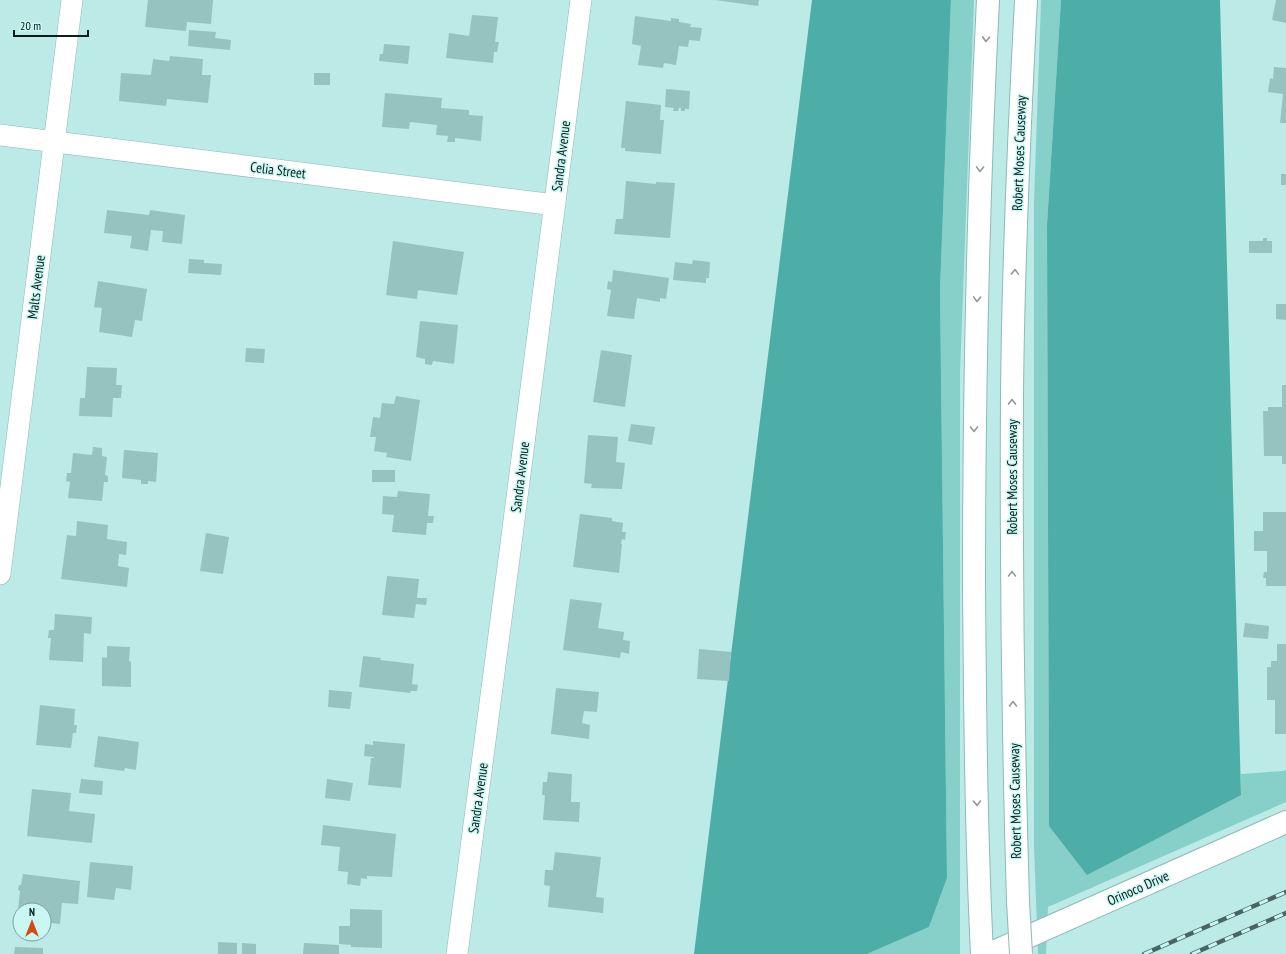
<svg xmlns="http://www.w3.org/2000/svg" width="1286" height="954" viewBox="0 0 1286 954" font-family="'PT Sans Narrow',sans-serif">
	<rect width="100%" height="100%" fill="#bceae6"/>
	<path fill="#87d0ca" d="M 951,0 L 974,0 L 960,374 L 960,954 L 867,954 L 929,927 L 947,878 L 940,290 Z
		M 1041,0 L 1061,0 L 1047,225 L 1049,826 L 1241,795 L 1241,774 L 1283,771 L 1286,770 L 1286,802 L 1048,907 L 1046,954 L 1038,954 L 1034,847 L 1034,201 Z"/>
	<path fill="#4daea8" d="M 812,0 L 951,0 L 940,290 L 947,878 L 929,927 L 867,954 L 694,954 Z
		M 1061,0 L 1220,0 L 1241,795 L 1087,875 L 1049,826 L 1047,225 Z"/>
	<path fill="#96c3bf" d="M 148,0 L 213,0 L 211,24 L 187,22 L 186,31 L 145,27 Z
		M 715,0 L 759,0 L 758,6 Z
		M 1276,0 L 1286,0 L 1286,23 L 1272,20 Z
		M 472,15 L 498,17 L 495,42 L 499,42 L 497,52 L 494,52 L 493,63 L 446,58 L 449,33 L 469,36 Z
		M 635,16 L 671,21 L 671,18 L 679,19 L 679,22 L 691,24 L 690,27 L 702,28 L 700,41 L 689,40 L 688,47 L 679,46 L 676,65 L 664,63 L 663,68 L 638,65 L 641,46 L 632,44 Z
		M 189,30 L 216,32 L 215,38 L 231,40 L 230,50 L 188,46 Z
		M 384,44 L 410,46 L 408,64 L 379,61 L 380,54 L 383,54 Z
		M 170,56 L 203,59 L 202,75 L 211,75 L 208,103 L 167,99 L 166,106 L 119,101 L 121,73 L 151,75 L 153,59 L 169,61 Z
		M 1274,67 L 1286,68 L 1286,123 L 1280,123 L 1283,94 L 1268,92 L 1270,78 L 1273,79 Z
		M 314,73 L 330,73 L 330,85 L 314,85 Z
		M 666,89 L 690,91 L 689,109 L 685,109 L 685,111 L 681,111 L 681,108 L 679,108 L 678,111 L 673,111 L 674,108 L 665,107 Z
		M 385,93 L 442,98 L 441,108 L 469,110 L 469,115 L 483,116 L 481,141 L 455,138 L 455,142 L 447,142 L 448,136 L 436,135 L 437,125 L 410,122 L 409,129 L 382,127 Z
		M 626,101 L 661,105 L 660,120 L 664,120 L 661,154 L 625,151 L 625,148 L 621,148 Z
		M 1281,174 L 1286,174 L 1286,185 L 1281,185 Z
		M 626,181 L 656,184 L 656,182 L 675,183 L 670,238 L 614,234 L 616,219 L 623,219 Z
		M 107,210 L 149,215 L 150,210 L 185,215 L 182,244 L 162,242 L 163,231 L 151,230 L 148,251 L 130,248 L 132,236 L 104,233 Z
		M 1263,238 L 1267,238 L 1267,241 L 1272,241 L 1272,253 L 1249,253 L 1249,241 L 1263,241 Z
		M 393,241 L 464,252 L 457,295 L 418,290 L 417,299 L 386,295 Z
		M 189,259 L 204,260 L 204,263 L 222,264 L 221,275 L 188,273 Z
		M 693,260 L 710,262 L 709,278 L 706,278 L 706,283 L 673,280 L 675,262 L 692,264 Z
		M 613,270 L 669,278 L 666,299 L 660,298 L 660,302 L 637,298 L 634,319 L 607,316 L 611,290 L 607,289 L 608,281 L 612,282 Z
		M 98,281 L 147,289 L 142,321 L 135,320 L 132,337 L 99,332 L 102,308 L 94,307 Z
		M 1276,304 L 1286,304 L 1286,320 L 1276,319 Z
		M 420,321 L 458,325 L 454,364 L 433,361 L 432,365 L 425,364 L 425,359 L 416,357 Z
		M 246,348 L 265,349 L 264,363 L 245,362 Z
		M 601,350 L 632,355 L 625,407 L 593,402 Z
		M 87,367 L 117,368 L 116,385 L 122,385 L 121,398 L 113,398 L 112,417 L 79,416 L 80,398 L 85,398 Z
		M 1282,385 L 1286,385 L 1286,464 L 1282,464 L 1282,456 L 1264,456 L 1263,411 L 1268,411 L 1268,407 L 1282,407 Z
		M 396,396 L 420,400 L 411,461 L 386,457 L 387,453 L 374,451 L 376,437 L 370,437 L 373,417 L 380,418 L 382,403 L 394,404 Z
		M 631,424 L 655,427 L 652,445 L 628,441 Z
		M 588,435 L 618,437 L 616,462 L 625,463 L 622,489 L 591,488 L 592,484 L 584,483 Z
		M 93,447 L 102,448 L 102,456 L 107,457 L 105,475 L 108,476 L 108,482 L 104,482 L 102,501 L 68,498 L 70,482 L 66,481 L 67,473 L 71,473 L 73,453 L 92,455 Z
		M 124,450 L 158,453 L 156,482 L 148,481 L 148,484 L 141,484 L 141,480 L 122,478 Z
		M 372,470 L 395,470 L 395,482 L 372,482 Z
		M 398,491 L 430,494 L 428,516 L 434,516 L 433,523 L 427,523 L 426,535 L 392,532 L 394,515 L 382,514 L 383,496 L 397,497 Z
		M 1263,512 L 1286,512 L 1286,586 L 1266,586 L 1266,578 L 1263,578 L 1264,572 L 1267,572 L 1267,551 L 1254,551 L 1254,531 L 1263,531 Z
		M 580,514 L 612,518 L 612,521 L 623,523 L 622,532 L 626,532 L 625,540 L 622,539 L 621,544 L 622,544 L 619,573 L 573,567 Z
		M 77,521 L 108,525 L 107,539 L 127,542 L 126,555 L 119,554 L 118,566 L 129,568 L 127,587 L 61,579 L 67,535 L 76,536 Z
		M 206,533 L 229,537 L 223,574 L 200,571 Z
		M 387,576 L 419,579 L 417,598 L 427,598 L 426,605 L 416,604 L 414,618 L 382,615 Z
		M 570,599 L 602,603 L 598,628 L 624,632 L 623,640 L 630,641 L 629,654 L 621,652 L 620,658 L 563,650 Z
		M 55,614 L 92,617 L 91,634 L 84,633 L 83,662 L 49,660 L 51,638 L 48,638 L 49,630 L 54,630 Z
		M 1245,623 L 1269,626 L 1268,639 L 1243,637 Z
		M 1277,644 L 1286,644 L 1286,734 L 1275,734 L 1275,700 L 1267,700 L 1267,667 L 1271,667 L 1271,661 L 1277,661 Z
		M 107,646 L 130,647 L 129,661 L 131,662 L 131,687 L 102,686 L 102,657 L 107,658 Z
		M 699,649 L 731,652 L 729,681 L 697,679 Z
		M 363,656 L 381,658 L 380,660 L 414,664 L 412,684 L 418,685 L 417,691 L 411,691 L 410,693 L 359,687 Z
		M 556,688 L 599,692 L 597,712 L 584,711 L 582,723 L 590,725 L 589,739 L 551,734 Z
		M 329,690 L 352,692 L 350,709 L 328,707 Z
		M 40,705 L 75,709 L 74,725 L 77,725 L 76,733 L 73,733 L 71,748 L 36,745 Z
		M 98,736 L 139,742 L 136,770 L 125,768 L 124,771 L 94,767 Z
		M 373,741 L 405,744 L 401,788 L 368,785 L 371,758 L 374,758 L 374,757 L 364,756 L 365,744 L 373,745 Z
		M 548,772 L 572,774 L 571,802 L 580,802 L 579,822 L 543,820 L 545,795 L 542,795 L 543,782 L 547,782 Z
		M 81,779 L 103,781 L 102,795 L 79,793 Z
		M 327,779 L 353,783 L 350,801 L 325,798 Z
		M 32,789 L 71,793 L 69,811 L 95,814 L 92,843 L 27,836 Z
		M 323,825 L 396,834 L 392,877 L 367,876 L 367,879 L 361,878 L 360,886 L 347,884 L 348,872 L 338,871 L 340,847 L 321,845 Z
		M 555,852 L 601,857 L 596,897 L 604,898 L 603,913 L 548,907 L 550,886 L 544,885 L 545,870 L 553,870 Z
		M 90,862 L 133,866 L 131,890 L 116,888 L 114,900 L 87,897 Z
		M 23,874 L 80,881 L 78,904 L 62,903 L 60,924 L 44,922 L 44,910 L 20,910 L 20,919 L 17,919 L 20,891 L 18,890 L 19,885 L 21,885 Z
		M 350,909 L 382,910 L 382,948 L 351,947 L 351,945 L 339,944 L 339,926 L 350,926 Z
		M 218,942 L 237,943 L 237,954 L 218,954 Z
		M 242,943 L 256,944 L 256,954 L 242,954 Z
		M 304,943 L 339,945 L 339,954 L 303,954 Z
		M 15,947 L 43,948 L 43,954 L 14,954 Z"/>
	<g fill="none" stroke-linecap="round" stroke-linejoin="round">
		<defs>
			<path id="street" d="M 0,135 L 555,205
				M 0,574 L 72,0
				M 457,954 L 512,536 L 581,0"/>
			<path id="secondary" d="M 989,954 L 1286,822"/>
			<path id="highway" d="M 1018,901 C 1013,734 1011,566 1012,398 C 1013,266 1019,133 1026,0
				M 982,954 C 976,831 975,708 974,585 C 974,390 978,195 988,0"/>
		</defs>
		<use href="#street" stroke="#8dbab6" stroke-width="22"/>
		<use href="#secondary" stroke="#8dbab6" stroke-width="24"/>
		<use href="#highway" stroke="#8dbab6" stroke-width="24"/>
		<use href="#street" stroke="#fff" stroke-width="21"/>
		<use href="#secondary" stroke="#fff" stroke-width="22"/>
		<use href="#highway" stroke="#fff" stroke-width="22"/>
		<defs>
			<path id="rail" d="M 1144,954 L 1286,892
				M 1192,954 L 1286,913"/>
		</defs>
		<use href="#rail" stroke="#496563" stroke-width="4.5"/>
		<use href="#rail" stroke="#c9f8f4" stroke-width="3" stroke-dasharray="9" stroke-linecap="butt"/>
		<defs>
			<path id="highway-bridge" d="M 1018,901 L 1021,954"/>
		</defs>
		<use href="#highway-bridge" stroke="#8dbab6" stroke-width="24" stroke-linecap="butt"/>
		<use href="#highway-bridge" stroke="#fff" stroke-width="22"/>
	</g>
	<defs><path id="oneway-chevron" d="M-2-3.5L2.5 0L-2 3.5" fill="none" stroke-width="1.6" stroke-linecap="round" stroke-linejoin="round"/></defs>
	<g stroke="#919998">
		<use href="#oneway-chevron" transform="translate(986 39) rotate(93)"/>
		<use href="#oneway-chevron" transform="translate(980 169) rotate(92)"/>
		<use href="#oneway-chevron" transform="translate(1015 272) rotate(-88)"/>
		<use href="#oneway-chevron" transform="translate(977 299) rotate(92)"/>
		<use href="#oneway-chevron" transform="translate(1012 402) rotate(-90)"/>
		<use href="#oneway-chevron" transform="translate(974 429) rotate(90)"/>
		<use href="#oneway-chevron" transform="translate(1012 574) rotate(-90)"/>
		<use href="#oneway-chevron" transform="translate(1013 704) rotate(-91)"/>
		<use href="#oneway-chevron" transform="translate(977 803) rotate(88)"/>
	</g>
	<g text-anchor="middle" stroke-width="3" stroke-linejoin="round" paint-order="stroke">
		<g font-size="14" fill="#0a1c1b" stroke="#c9f8f4">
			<text transform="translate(1019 153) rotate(-88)" y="5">Robert Moses Causeway</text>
			<text transform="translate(561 156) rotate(-83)" y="5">Sandra Avenue</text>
			<text transform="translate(278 170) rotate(7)" y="5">Celia Street</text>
			<text transform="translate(36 287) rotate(-83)" y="5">Malts Avenue</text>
			<text transform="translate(520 477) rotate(-83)" y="5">Sandra Avenue</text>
			<text transform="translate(1012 477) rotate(-90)" y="5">Robert Moses Causeway</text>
			<text transform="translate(478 798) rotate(-82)" y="5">Sandra Avenue</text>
			<text transform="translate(1015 801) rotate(-91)" y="5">Robert Moses Causeway</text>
			<text transform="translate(1138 888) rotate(-24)" y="5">Orinoco Drive</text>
		</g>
	</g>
	<g transform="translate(32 922)"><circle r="19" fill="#c9f8f4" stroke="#7da09d"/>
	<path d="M0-3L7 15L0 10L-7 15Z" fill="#d24c11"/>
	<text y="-6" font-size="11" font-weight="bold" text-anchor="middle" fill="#0a1c1b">N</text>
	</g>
	<path d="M14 30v6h74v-6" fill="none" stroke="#0a1c1b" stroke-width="2"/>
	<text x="20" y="30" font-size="12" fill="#0a1c1b" stroke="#c9f8f4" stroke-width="3" paint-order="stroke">20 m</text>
</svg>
